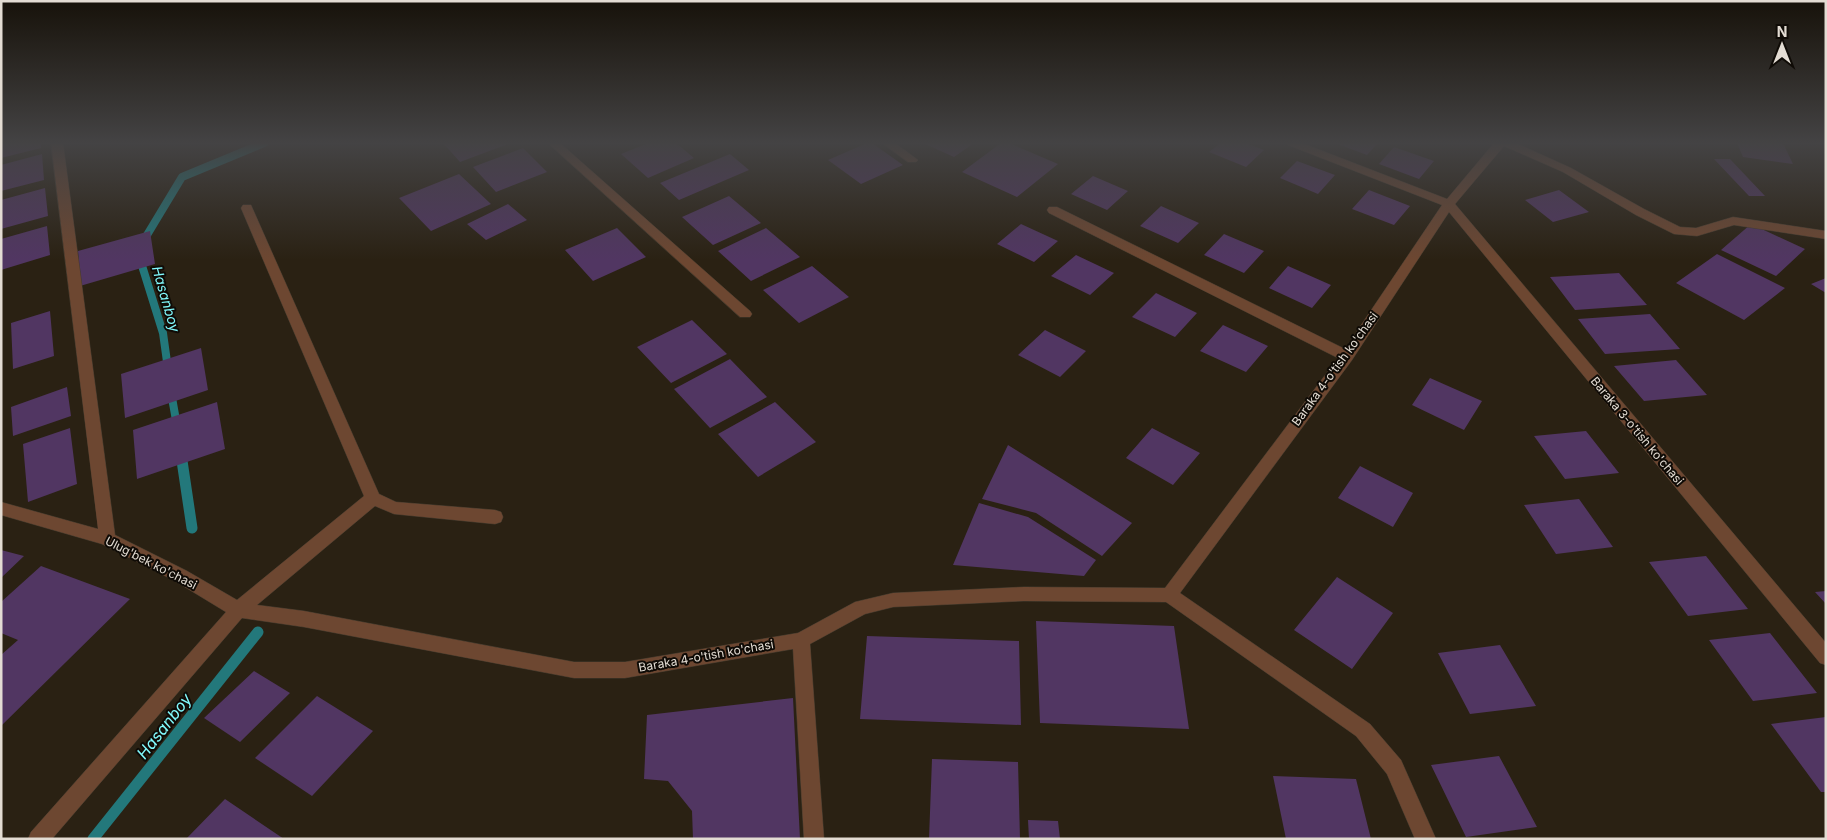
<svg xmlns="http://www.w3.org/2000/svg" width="1827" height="840" viewBox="0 0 1827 840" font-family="Inter,sans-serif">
	<rect width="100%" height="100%" fill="#2a2113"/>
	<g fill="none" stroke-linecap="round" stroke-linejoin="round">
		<path stroke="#23787b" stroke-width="8" d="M 144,240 L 182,177 L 264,143
			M 139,256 L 163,333 L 168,369
			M 171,392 L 177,426"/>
		<path stroke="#23787b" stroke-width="11" d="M 181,454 L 192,528
			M 93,839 L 258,632"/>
	</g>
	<path fill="#513662" d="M 1,143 L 41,143 L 41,148 L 1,158 Z
		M 443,143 L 511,143 L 460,162 Z
		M 648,143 L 676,143 L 694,158 L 648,178 L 621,154 Z
		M 867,143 L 872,143 L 903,165 L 861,184 L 828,160 Z
		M 923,143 L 974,143 L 954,157 Z
		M 1001,143 L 1009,143 L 1058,164 L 1017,197 L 962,172 Z
		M 1220,143 L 1246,143 L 1264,150 L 1246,167 L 1209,152 Z
		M 1335,143 L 1378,143 L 1367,155 Z
		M 1737,143 L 1783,143 L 1793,164 L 1743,157 Z
		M 1394,147 L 1434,161 L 1419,179 L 1379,164 Z
		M 523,148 L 547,172 L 496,192 L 473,167 Z
		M 42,154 L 44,180 L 1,191 L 1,165 Z
		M 730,154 L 749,170 L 679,200 L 660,183 Z
		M 1714,159 L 1730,159 L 1765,196 L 1749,196 Z
		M 1297,161 L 1335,175 L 1318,194 L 1280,178 Z
		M 459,174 L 491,204 L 431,231 L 399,198 Z
		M 1093,176 L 1128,191 L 1107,210 L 1071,194 Z
		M 45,188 L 48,216 L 1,229 L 1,200 Z
		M 1369,190 L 1410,206 L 1394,225 L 1352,209 Z
		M 1559,190 L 1589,212 L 1553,222 L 1525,200 Z
		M 729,196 L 761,223 L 713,245 L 682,217 Z
		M 508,204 L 527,220 L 486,240 L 467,224 Z
		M 1161,206 L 1199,223 L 1178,243 L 1140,226 Z
		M 1021,224 L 1058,241 L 1034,262 L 997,244 Z
		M 1751,224 L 1805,249 L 1776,276 L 1721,250 Z
		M 47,226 L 50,255 L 1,270 L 1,239 Z
		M 617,228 L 646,257 L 593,281 L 565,250 Z
		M 766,228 L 800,257 L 751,281 L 718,251 Z
		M 150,231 L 155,264 L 80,286 L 78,251 Z
		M 1224,234 L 1264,251 L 1244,273 L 1204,255 Z
		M 1717,254 L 1785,288 L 1744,320 L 1676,283 Z
		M 1076,255 L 1114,273 L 1090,295 L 1051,276 Z
		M 812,266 L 849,297 L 799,323 L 763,290 Z
		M 1288,266 L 1331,285 L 1312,308 L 1269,288 Z
		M 1619,273 L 1647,305 L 1575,310 L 1550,277 Z
		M 1826,278 L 1826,293 L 1811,284 Z
		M 1156,293 L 1197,313 L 1175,337 L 1132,317 Z
		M 50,311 L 54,356 L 13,369 L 11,323 Z
		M 1650,314 L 1680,349 L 1605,354 L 1578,319 Z
		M 692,320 L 727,354 L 671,383 L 637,347 Z
		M 1223,325 L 1268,346 L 1246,372 L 1200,351 Z
		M 1045,330 L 1086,351 L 1060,377 L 1018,355 Z
		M 201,348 L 208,390 L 125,418 L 121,374 Z
		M 730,359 L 767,397 L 710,428 L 674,389 Z
		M 1676,360 L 1707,395 L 1644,401 L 1614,366 Z
		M 1430,378 L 1482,401 L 1464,430 L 1412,405 Z
		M 67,387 L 71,416 L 13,436 L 11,407 Z
		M 217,402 L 225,449 L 137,479 L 133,430 Z
		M 775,402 L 816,442 L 758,477 L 718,434 Z
		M 70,428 L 77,484 L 28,502 L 23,444 Z
		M 1152,428 L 1200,453 L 1173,485 L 1126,458 Z
		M 1586,431 L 1619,473 L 1565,479 L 1534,436 Z
		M 1008,445 L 1132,523 L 1102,556 L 1036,513 L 982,499 Z
		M 1360,466 L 1413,493 L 1393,527 L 1338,498 Z
		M 1579,499 L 1613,547 L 1556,554 L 1524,505 Z
		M 979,503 L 1028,517 L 1096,560 L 1084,576 L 953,565 Z
		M 1,550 L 24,556 L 1,578 Z
		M 1706,556 L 1748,609 L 1688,616 L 1649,562 Z
		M 41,566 L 130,599 L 1,726 L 1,655 L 18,640 L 1,633 L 1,602 Z
		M 1337,577 L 1393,613 L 1352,669 L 1294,630 Z
		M 1826,591 L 1826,604 L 1815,592 Z
		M 1036,621 L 1174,626 L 1189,729 L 1040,723 Z
		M 1770,633 L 1817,693 L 1753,701 L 1709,640 Z
		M 867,636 L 1019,641 L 1021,725 L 860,719 Z
		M 1500,645 L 1536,706 L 1470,714 L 1438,653 Z
		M 254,671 L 290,693 L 240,742 L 204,718 Z
		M 317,696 L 373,731 L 312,796 L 255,758 Z
		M 793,698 L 800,839 L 693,839 L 692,811 L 668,781 L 644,779 L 647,715 Z
		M 1826,717 L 1826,792 L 1821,792 L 1771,724 Z
		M 1499,756 L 1537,827 L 1466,837 L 1431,765 Z
		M 932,759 L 1018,762 L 1020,839 L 929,839 Z
		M 1273,776 L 1356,779 L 1371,839 L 1286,839 Z
		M 225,799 L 284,839 L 186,839 Z
		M 1028,820 L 1058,821 L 1060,839 L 1029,839 Z"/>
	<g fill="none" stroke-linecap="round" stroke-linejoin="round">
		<defs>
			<path id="street" d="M 51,143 L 63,143 L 115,535 L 187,571 L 237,600 L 364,496 L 241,208 L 243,205 L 251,205 L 379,494 L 396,502 L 495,510 L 501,512 L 503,517 L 501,522 L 495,524 L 394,514 L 375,506 L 257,605 L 304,611 L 574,662 L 625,662 L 798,633 L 855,602 L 893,593 L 1024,587 L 1165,588 L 1338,358 L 1049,213 L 1047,210 L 1049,207 L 1057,207 L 1345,349 L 1442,205 L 1288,145 L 1286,143 L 1302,143 L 1447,199 L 1494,143 L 1516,143 L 1571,168 L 1644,209 L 1680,227 L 1696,228 L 1733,217 L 1826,231 L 1826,239 L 1734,225 L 1697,236 L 1674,234 L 1636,215 L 1563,172 L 1504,146 L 1455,204 L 1826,643 L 1826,665 L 1820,663 L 1449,212 L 1352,360 L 1180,593 L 1370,724 L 1401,760 L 1436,839 L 1415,839 L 1387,774 L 1356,736 L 1166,602 L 1024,601 L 893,607 L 865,614 L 810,644 L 824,839 L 804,839 L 793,649 L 625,678 L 574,678 L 304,627 L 242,618 L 52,839 L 28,839 L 31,832 L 226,612 L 175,581 L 102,544 L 1,515 L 1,502 L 98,529 Z
				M 548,143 L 560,143 L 750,311 L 752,314 L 750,317 L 740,317 Z
				M 882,143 L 895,143 L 918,160 L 916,162 L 908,162 Z"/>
		</defs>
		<use href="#street" stroke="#443b2e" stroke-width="1"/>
		<use href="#street" fill="#6d4731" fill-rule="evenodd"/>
	</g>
	<linearGradient id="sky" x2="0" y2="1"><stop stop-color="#17120a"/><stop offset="0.55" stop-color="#444344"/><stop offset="1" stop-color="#444344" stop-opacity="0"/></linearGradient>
	<rect width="1827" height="260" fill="url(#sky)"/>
	<g text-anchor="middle" stroke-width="4" stroke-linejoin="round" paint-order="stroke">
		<g font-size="12" fill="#e3dcd3" stroke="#0f0b06">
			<text transform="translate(1335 369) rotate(-54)" y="4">Baraka 4-o'tish ko'chasi</text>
			<text transform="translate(1637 431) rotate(50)" y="4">Baraka 3-o'tish ko'chasi</text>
			<text transform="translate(151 563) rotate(27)" y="4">Ulug'bek ko'chasi</text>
			<text transform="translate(706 656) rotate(-10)" y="4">Baraka 4-o'tish ko'chasi</text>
		</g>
		<g font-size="14" font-style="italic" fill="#82fafd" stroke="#0f0b06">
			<text transform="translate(166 299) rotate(74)" y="5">Hasanboy</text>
		</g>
		<g font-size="16" font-style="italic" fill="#82fafd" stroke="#0f0b06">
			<text transform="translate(164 726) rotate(-52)" y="6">Hasanboy</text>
		</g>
	</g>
	<rect width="1827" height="840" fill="none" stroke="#e3dcd3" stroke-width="5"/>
	<g transform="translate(1782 45)" stroke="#0f0b06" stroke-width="4" paint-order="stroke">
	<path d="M0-4L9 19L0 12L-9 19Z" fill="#e3dcd3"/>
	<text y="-8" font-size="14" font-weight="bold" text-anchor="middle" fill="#e3dcd3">N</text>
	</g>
</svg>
